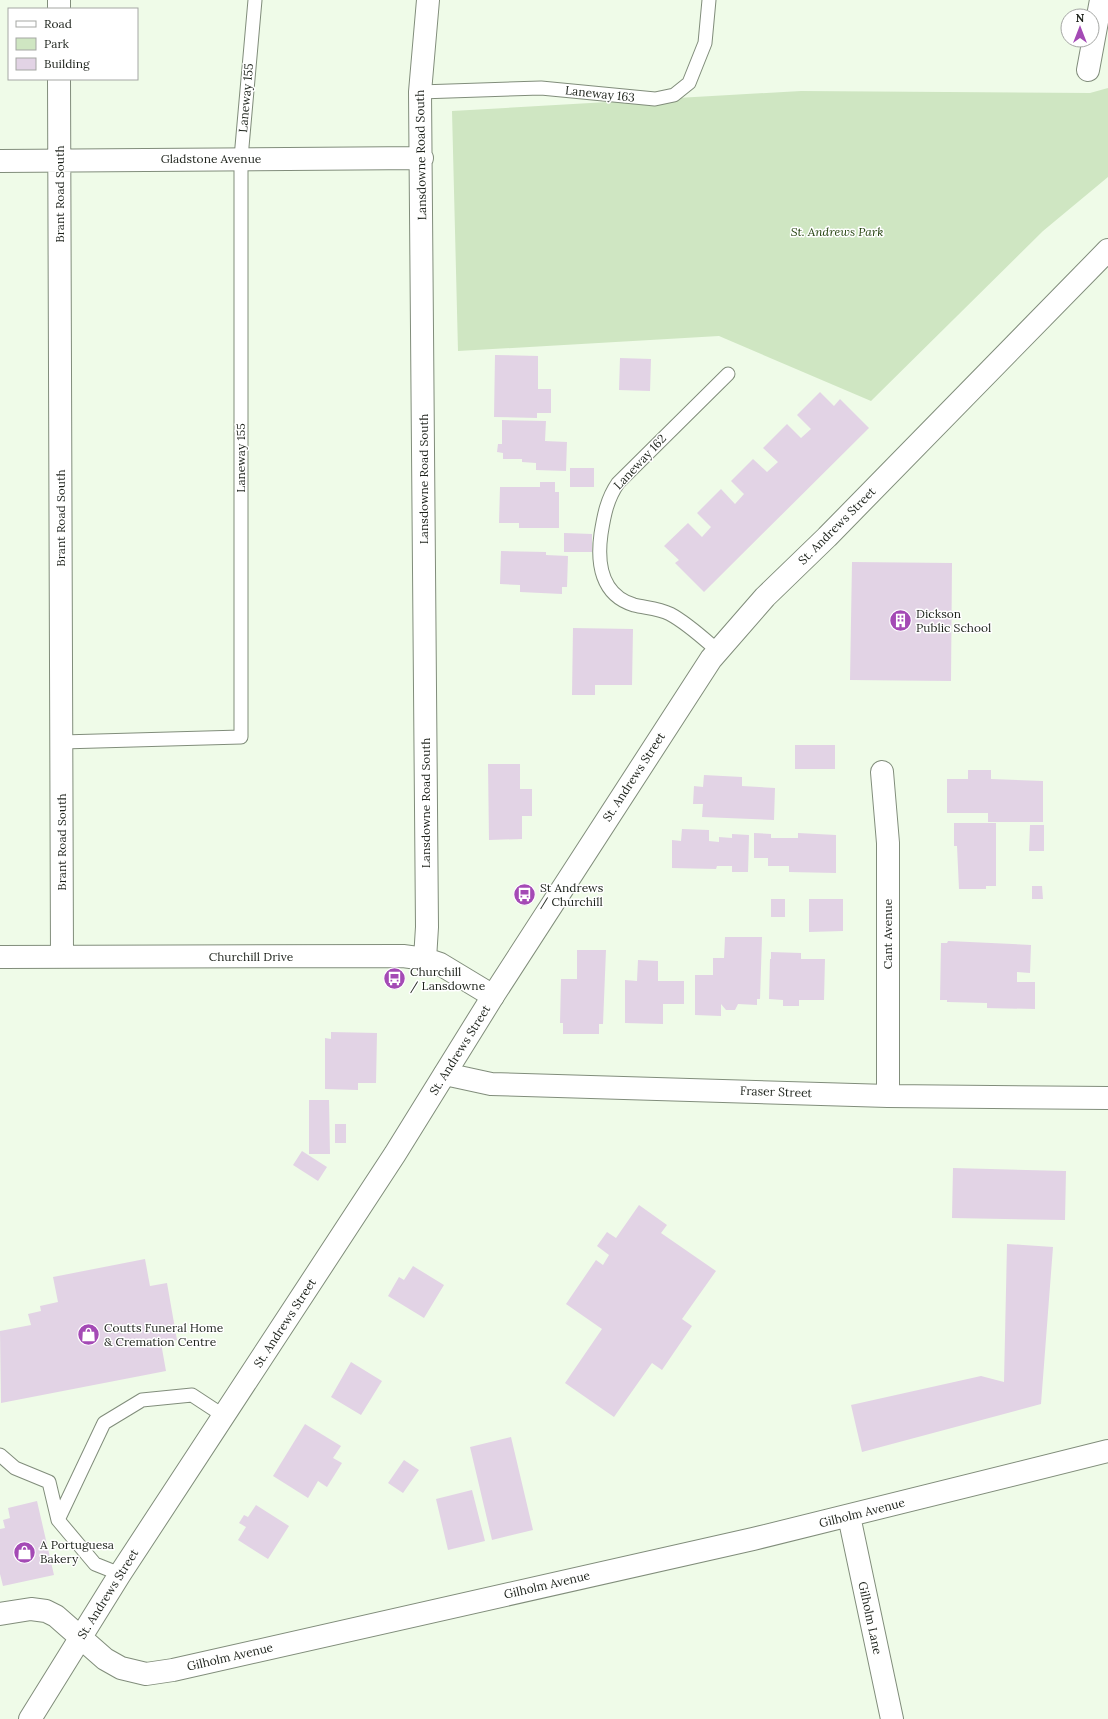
<svg xmlns="http://www.w3.org/2000/svg" width="1108" height="1719" viewBox="0 0 1108 1719" font-family="Lora,serif">
	<rect width="100%" height="100%" fill="#effbe8"/>
	<path fill="#cfe6c2" d="M 1108,88 L 1108,177 L 1043,231 L 871,401 L 719,336 L 458,351 L 452,111 L 801,91 L 1090,93 Z"/>
	<path fill="#e2d3e5" d="M 495,355 L 538,356 L 538,389 L 551,389 L 551,413 L 537,413 L 537,418 L 494,417 Z
		M 620,358 L 651,359 L 650,391 L 619,390 Z
		M 820,392 L 834,406 L 840,399 L 869,428 L 704,592 L 675,563 L 679,560 L 664,546 L 688,523 L 702,537 L 711,527 L 697,513 L 721,489 L 735,504 L 744,494 L 731,481 L 753,459 L 767,472 L 778,462 L 763,448 L 787,424 L 801,438 L 811,429 L 797,415 Z
		M 502,420 L 546,421 L 545,441 L 567,442 L 566,471 L 536,470 L 536,463 L 522,462 L 522,459 L 503,459 L 503,453 L 497,452 L 498,444 L 502,444 Z
		M 570,468 L 594,468 L 594,487 L 570,487 Z
		M 540,482 L 555,482 L 555,492 L 559,492 L 559,528 L 519,528 L 519,523 L 499,523 L 500,487 L 540,487 Z
		M 564,533 L 592,534 L 592,552 L 564,552 Z
		M 501,551 L 546,552 L 546,555 L 568,556 L 567,587 L 562,587 L 562,594 L 520,592 L 520,585 L 500,584 Z
		M 852,562 L 952,563 L 951,681 L 850,680 Z
		M 573,628 L 633,629 L 632,685 L 595,685 L 595,695 L 572,695 Z
		M 795,745 L 835,745 L 835,769 L 795,769 Z
		M 488,764 L 520,764 L 520,789 L 532,789 L 532,816 L 522,816 L 522,839 L 489,840 Z
		M 968,770 L 991,770 L 991,779 L 1043,781 L 1043,822 L 988,822 L 988,813 L 947,813 L 947,779 L 968,779 Z
		M 704,775 L 742,777 L 742,786 L 775,788 L 774,820 L 702,817 L 703,804 L 693,804 L 694,786 L 703,787 Z
		M 954,823 L 996,823 L 996,886 L 986,886 L 986,889 L 959,889 L 957,846 L 954,846 Z
		M 1030,825 L 1044,825 L 1044,851 L 1029,851 Z
		M 682,829 L 709,830 L 709,841 L 719,842 L 719,837 L 732,838 L 732,834 L 749,835 L 748,872 L 732,872 L 732,866 L 717,866 L 716,869 L 672,868 L 672,840 L 681,841 Z
		M 754,833 L 771,834 L 771,838 L 798,838 L 798,833 L 836,835 L 836,873 L 789,872 L 789,866 L 768,866 L 768,858 L 754,858 Z
		M 1032,886 L 1042,886 L 1043,899 L 1032,899 Z
		M 771,899 L 785,899 L 785,917 L 771,917 Z
		M 809,899 L 843,899 L 843,931 L 809,932 Z
		M 725,937 L 762,937 L 760,999 L 757,999 L 757,1005 L 738,1004 L 735,1010 L 726,1010 L 721,1004 L 721,1016 L 695,1015 L 695,975 L 713,975 L 713,958 L 724,958 Z
		M 948,941 L 1031,945 L 1030,973 L 1017,972 L 1017,982 L 1035,982 L 1035,1009 L 987,1008 L 987,1003 L 947,1002 L 947,1000 L 940,1000 L 941,943 L 947,943 Z
		M 577,950 L 606,950 L 603,1024 L 599,1024 L 599,1034 L 563,1034 L 563,1023 L 560,1023 L 561,979 L 577,979 Z
		M 771,952 L 801,953 L 801,959 L 825,959 L 824,1000 L 799,1000 L 799,1006 L 783,1006 L 783,1000 L 769,999 L 770,959 L 771,959 Z
		M 638,960 L 658,961 L 658,981 L 684,981 L 684,1004 L 663,1004 L 663,1024 L 625,1023 L 625,980 L 637,981 Z
		M 331,1032 L 377,1033 L 376,1083 L 358,1083 L 358,1090 L 325,1089 L 325,1038 L 331,1039 Z
		M 309,1100 L 329,1100 L 330,1154 L 309,1154 Z
		M 335,1124 L 346,1124 L 346,1143 L 335,1143 Z
		M 302,1151 L 327,1167 L 318,1181 L 293,1165 Z
		M 953,1168 L 1066,1171 L 1065,1220 L 952,1218 Z
		M 639,1205 L 667,1225 L 661,1233 L 716,1271 L 682,1319 L 692,1326 L 662,1370 L 652,1363 L 614,1417 L 565,1383 L 602,1329 L 566,1304 L 596,1260 L 603,1265 L 609,1255 L 597,1246 L 607,1232 L 616,1238 Z
		M 1007,1244 L 1053,1247 L 1041,1404 L 862,1452 L 851,1405 L 981,1376 L 1004,1382 Z
		M 145,1259 L 150,1286 L 167,1283 L 177,1340 L 161,1343 L 166,1371 L 1,1403 L 0,1331 L 31,1325 L 28,1314 L 41,1311 L 40,1306 L 58,1302 L 53,1277 Z
		M 413,1266 L 444,1285 L 424,1318 L 388,1296 L 399,1277 L 404,1280 Z
		M 351,1362 L 382,1381 L 361,1415 L 331,1397 Z
		M 305,1424 L 341,1446 L 333,1458 L 342,1463 L 327,1487 L 318,1481 L 308,1498 L 273,1476 Z
		M 511,1437 L 533,1530 L 492,1540 L 470,1447 Z
		M 404,1460 L 419,1470 L 403,1493 L 388,1483 Z
		M 472,1490 L 485,1541 L 448,1550 L 436,1499 Z
		M 37,1501 L 54,1575 L 3,1586 L 0,1574 L 0,1529 L 5,1528 L 3,1520 L 10,1518 L 8,1508 Z
		M 256,1505 L 289,1526 L 268,1559 L 238,1540 L 246,1527 L 239,1523 L 244,1515 L 248,1517 Z"/>
	<g fill="none" stroke-linecap="round" stroke-linejoin="round">
		<defs>
			<path id="lane" d="M 420,92 L 541,88 L 655,99 L 674,95 L 689,83 L 705,43 L 709,0
				M 718,651 C 703,638 687,623 670,614 C 658,608 646,608 634,605 C 601,595 597,563 601,534 C 604,515 607,499 618,483 L 728,374
				M 62,742 L 241,737 L 241,158 L 255,0
				M 0,1455 L 15,1468 L 49,1482 L 58,1520 L 95,1564 L 120,1574
				M 58,1520 L 104,1423 L 142,1400 L 192,1395 L 224,1416"/>
			<path id="street" d="M 59,0 L 59,9
				M 1088,70 L 1101,0
				M 59,79 L 62,956
				M 0,161 L 422,158
				M 882,772 L 888,843 L 888,1096
				M 0,957 L 403,956 L 425,959 L 440,964 L 493,996
				M 425,959 L 427,927 L 420,92 L 428,0
				M 445,1074 L 491,1084 L 888,1096 L 1108,1098
				M 849,1516 L 892,1719
				M 0,1614 L 31,1609 L 46,1611 L 56,1616 L 105,1659 L 121,1668 L 146,1674 L 173,1670 L 753,1539 L 1108,1451"/>
			<path id="secondary" d="M 30,1719 L 120,1574 L 395,1154 L 493,996 L 711,659 L 765,597 L 827,537 L 1108,250"/>
		</defs>
		<use href="#lane" stroke="#818d7b" stroke-width="15"/>
		<use href="#street" stroke="#818d7b" stroke-width="24"/>
		<use href="#secondary" stroke="#818d7b" stroke-width="24"/>
		<use href="#lane" stroke="#fff" stroke-width="13"/>
		<use href="#street" stroke="#fff" stroke-width="22"/>
		<use href="#secondary" stroke="#fff" stroke-width="22"/>
	</g>
	<defs>
		<symbol id="building-disc" viewBox="-11 -11 22 22"><circle r="9.5" fill="#a44ab5" stroke="#fff"/><path d="M-4-6H4V6H1V3H-1V6H-4ZM-2.5-4.3h1.7v1.8h-1.7ZM.8-4.3h1.7v1.8H.8ZM-2.5-1h1.7V.8h-1.7ZM.8-1h1.7V.8H.8Z" fill="#fff"/></symbol>
		<symbol id="bus-disc" viewBox="-11 -11 22 22"><circle r="9.5" fill="#a44ab5" stroke="#fff"/><path d="M-5-6H5V4H4V6H2V4H-2V6H-4V4H-5ZM-3.5-4V0h7V-4ZM-3.5 1.2v1.5H-2V1.2ZM2 1.2v1.5H3.5V1.2Z" fill="#fff"/></symbol>
		<symbol id="shop-disc" viewBox="-11 -11 22 22"><circle r="9.5" fill="#a44ab5" stroke="#fff"/><path d="M-5-2.5h2.3a2.7 3.5 0 0 1 5.4 0H5L5.5 6h-11ZM-1.5-2.5h3a1.5 2.3 0 0 0-3 0Z" fill="#fff"/></symbol>
	</defs>
	<g fill-rule="evenodd">
		<use href="#building-disc" x="888" y="608" width="25" height="25"/>
		<use href="#bus-disc" x="512" y="882" width="25" height="25"/>
		<use href="#bus-disc" x="382" y="966" width="25" height="25"/>
		<use href="#shop-disc" x="76" y="1322" width="25" height="25"/>
		<use href="#shop-disc" x="12" y="1540" width="25" height="25"/>
	</g>
	<g text-anchor="middle" stroke-width="3" stroke-linejoin="round" paint-order="stroke">
		<g font-size="12" fill="#1d221b" stroke="#fff">
			<text transform="translate(600 94) rotate(6)" y="4">Laneway 163</text>
			<text transform="translate(246 98) rotate(-85)" y="4">Laneway 155</text>
			<text transform="translate(421 155) rotate(-91)" y="4">Lansdowne Road South</text>
			<text x="211" y="163">Gladstone Avenue</text>
			<text transform="translate(60 194) rotate(-90)" y="4">Brant Road South</text>
			<text transform="translate(241 458) rotate(-90)" y="4">Laneway 155</text>
			<text transform="translate(640 462) rotate(-47)" y="4">Laneway 162</text>
			<text transform="translate(424 479) rotate(-90)" y="4">Lansdowne Road South</text>
			<text transform="translate(61 518) rotate(-90)" y="4">Brant Road South</text>
			<text transform="translate(837 526) rotate(-45)" y="4">St. Andrews Street</text>
			<text transform="translate(634 777) rotate(-57)" y="4">St. Andrews Street</text>
			<text transform="translate(426 803) rotate(-90)" y="4">Lansdowne Road South</text>
			<text transform="translate(62 842) rotate(-90)" y="4">Brant Road South</text>
			<text transform="translate(888 934) rotate(-90)" y="4">Cant Avenue</text>
			<text x="251" y="961">Churchill Drive</text>
			<text transform="translate(460 1050) rotate(-58)" y="4">St. Andrews Street</text>
			<text transform="translate(776 1092) rotate(2)" y="4">Fraser Street</text>
			<text transform="translate(285 1323) rotate(-57)" y="4">St. Andrews Street</text>
			<text transform="translate(862 1513) rotate(-14)" y="4">Gilholm Avenue</text>
			<text transform="translate(547 1585) rotate(-13)" y="4">Gilholm Avenue</text>
			<text transform="translate(108 1594) rotate(-58)" y="4">St. Andrews Street</text>
			<text transform="translate(870 1618) rotate(78)" y="4">Gilholm Lane</text>
			<text transform="translate(230 1657) rotate(-13)" y="4">Gilholm Avenue</text>
		</g>
		<g font-size="12" font-style="italic" fill="#264410" stroke="#fff">
			<text x="837" y="236">St. Andrews Park</text>
		</g>
		<g font-size="12" fill="#1d221b" stroke="#fff" text-anchor="start">
			<text x="916" y="618">Dickson<tspan x="916" dy="14">Public School</tspan></text>
			<text x="540" y="892">St Andrews<tspan x="540" dy="14">/ Churchill</tspan></text>
			<text x="410" y="976">Churchill<tspan x="410" dy="14">/ Lansdowne</tspan></text>
			<text x="104" y="1332">Coutts Funeral Home<tspan x="104" dy="14">&amp; Cremation Centre</tspan></text>
			<text x="40" y="1549">A Portuguesa<tspan x="40" dy="14">Bakery</tspan></text>
		</g>
	</g>
	<rect x="8" y="8" width="130" height="72" fill="#ffffff" stroke="#a5a7a4"/>
	<rect x="16" y="21" width="20" height="6" fill="#ffffff" stroke="#a5a7a4"/>
	<text x="44" y="28" font-size="12" fill="#1d221b">Road</text>
	<rect x="16" y="38" width="20" height="12" fill="#cfe6c2" stroke="#a5a7a4"/>
	<text x="44" y="48" font-size="12" fill="#1d221b">Park</text>
	<rect x="16" y="58" width="20" height="12" fill="#e2d3e5" stroke="#a5a7a4"/>
	<text x="44" y="68" font-size="12" fill="#1d221b">Building</text>
	<g transform="translate(1080 28)"><circle r="19" fill="#ffffff" stroke="#a5a7a4"/>
	<path d="M0-3L7 15L0 10L-7 15Z" fill="#a44ab5"/>
	<text y="-6" font-size="11" font-weight="bold" text-anchor="middle" fill="#1d221b">N</text>
	</g>
</svg>
